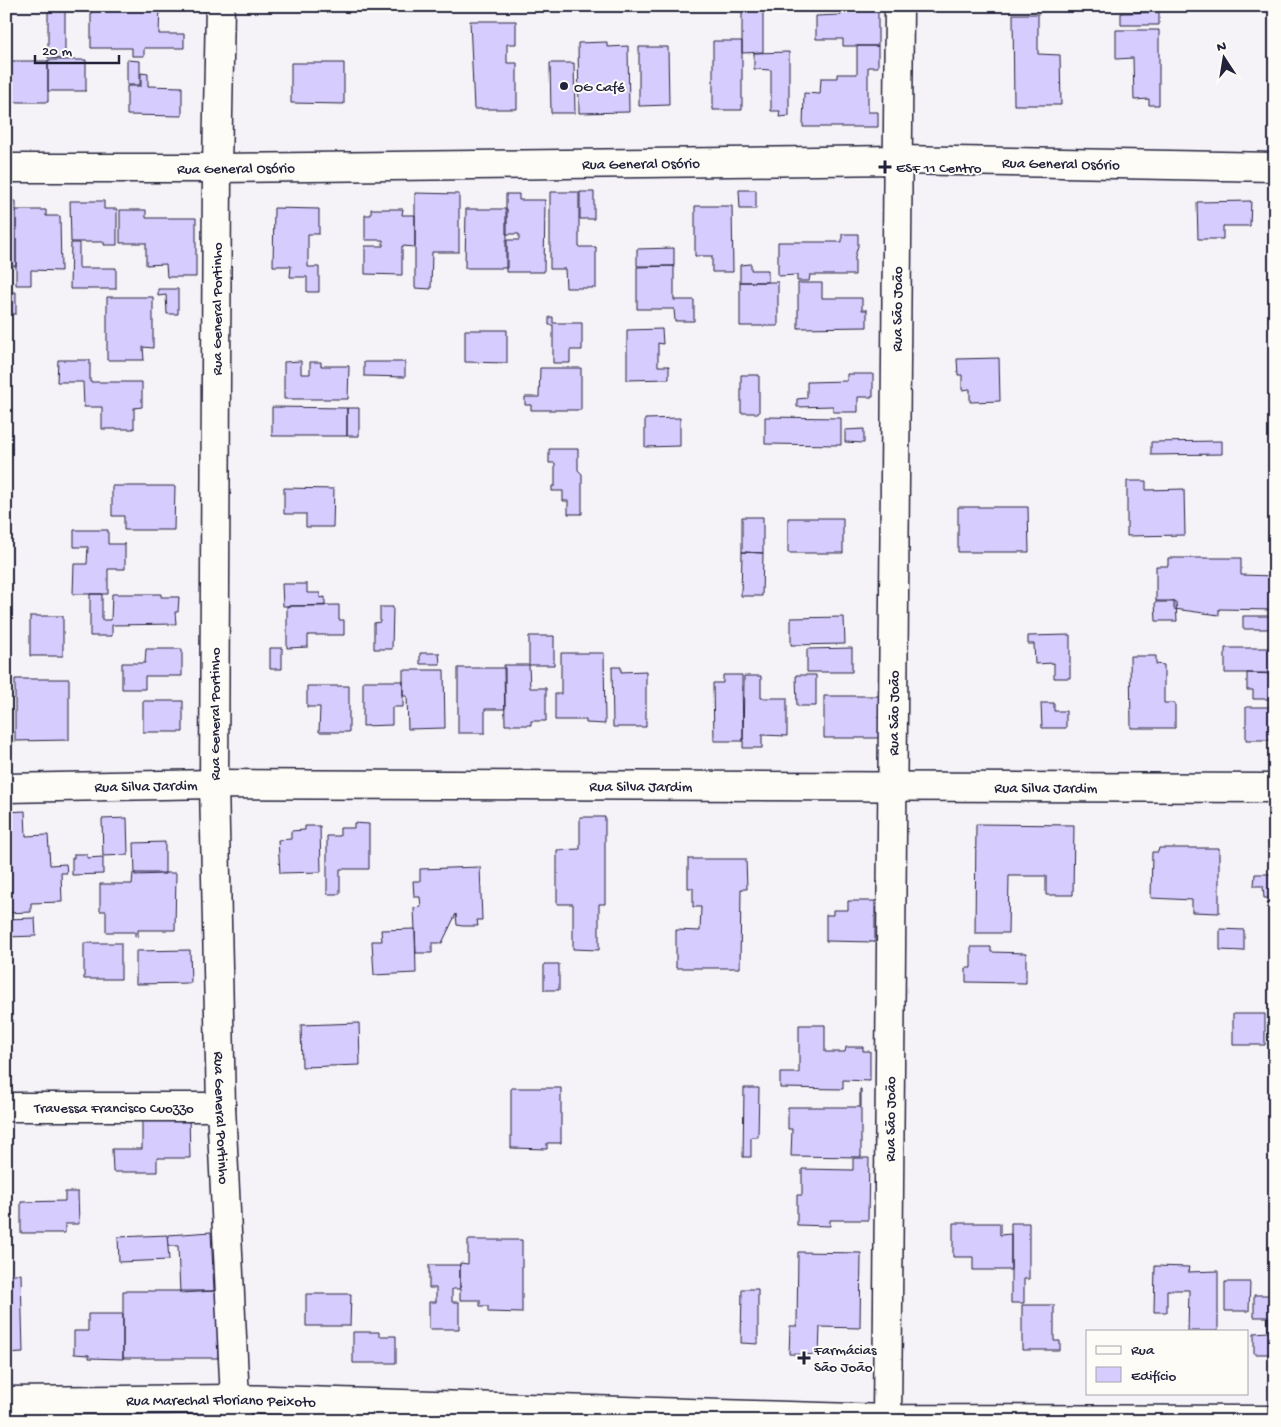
<svg xmlns="http://www.w3.org/2000/svg" width="1281" height="1427" viewBox="0 0 1281 1427" font-family="'Gochi Hand',sans-serif">
	<rect width="100%" height="100%" fill="#f5f2f8"/>
	<filter id="ink" filterUnits="userSpaceOnUse"><feTurbulence type="fractalNoise" baseFrequency=".02" numOctaves="2"/><feDisplacementMap in="SourceGraphic" scale="10" xChannelSelector="R" yChannelSelector="G"/><feConvolveMatrix kernelMatrix="1 2 1 2 8 2 1 2 1" color-interpolation-filters="sRGB"/></filter>
	<g filter="url(#ink)">
		<path fill="#d6ccfe" stroke="#22223b" d="M 48,6 L 65,6 L 65,59 L 48,58 Z
			M 91,6 L 160,6 L 159,34 L 184,34 L 184,48 L 144,48 L 144,56 L 132,56 L 132,48 L 91,48 Z
			M 742,6 L 763,6 L 763,52 L 742,53 Z
			M 841,6 L 878,6 L 878,46 L 843,46 L 843,39 L 816,39 L 816,16 L 841,15 Z
			M 1159,12 L 1159,25 L 1121,25 L 1121,13 Z
			M 1013,14 L 1038,14 L 1038,54 L 1060,55 L 1061,105 L 1014,105 Z
			M 470,21 L 516,21 L 516,44 L 507,44 L 507,63 L 517,63 L 517,109 L 474,109 Z
			M 1116,30 L 1159,30 L 1159,105 L 1149,105 L 1149,99 L 1134,100 L 1133,58 L 1116,59 Z
			M 713,41 L 742,41 L 742,110 L 713,110 Z
			M 607,42 L 607,47 L 628,46 L 629,112 L 579,113 L 578,43 Z
			M 857,46 L 878,46 L 878,67 L 868,67 L 868,112 L 878,112 L 878,127 L 803,127 L 804,93 L 820,94 L 821,78 L 837,78 L 837,74 L 857,74 Z
			M 639,47 L 668,47 L 669,105 L 639,106 Z
			M 789,52 L 789,116 L 779,117 L 780,111 L 771,111 L 771,70 L 754,69 L 754,53 Z
			M 48,60 L 86,60 L 86,91 L 48,91 Z
			M 127,60 L 140,61 L 140,85 L 127,85 Z
			M 6,61 L 48,61 L 48,102 L 6,102 Z
			M 291,63 L 344,63 L 344,104 L 291,103 Z
			M 550,63 L 574,63 L 575,113 L 551,113 Z
			M 141,73 L 148,74 L 148,86 L 182,87 L 182,116 L 127,115 L 127,86 L 141,86 Z
			M 739,190 L 756,190 L 756,209 L 740,209 Z
			M 550,192 L 579,192 L 579,247 L 596,247 L 596,288 L 566,288 L 565,269 L 550,269 Z
			M 580,192 L 594,192 L 594,219 L 580,219 Z
			M 415,193 L 459,194 L 459,252 L 432,252 L 431,289 L 415,288 Z
			M 506,194 L 519,194 L 519,200 L 545,200 L 544,272 L 506,272 L 506,240 L 519,240 L 519,234 L 506,234 Z
			M 6,201 L 16,201 L 16,266 L 6,266 Z
			M 70,201 L 104,201 L 104,209 L 117,209 L 117,245 L 104,245 L 104,242 L 71,242 Z
			M 1251,201 L 1250,226 L 1223,226 L 1223,239 L 1198,239 L 1197,202 Z
			M 695,206 L 732,206 L 733,272 L 712,272 L 712,256 L 695,256 Z
			M 274,208 L 319,209 L 319,234 L 308,234 L 308,267 L 319,267 L 319,292 L 307,292 L 307,277 L 290,277 L 291,266 L 273,266 Z
			M 371,209 L 403,209 L 402,215 L 415,215 L 415,247 L 402,246 L 402,275 L 365,274 L 365,246 L 383,246 L 383,240 L 365,240 L 365,215 L 371,215 Z
			M 466,209 L 507,209 L 507,268 L 465,268 Z
			M 16,210 L 46,210 L 46,216 L 60,216 L 61,271 L 31,270 L 31,285 L 16,285 Z
			M 120,210 L 146,210 L 146,218 L 196,218 L 196,277 L 167,277 L 166,264 L 146,265 L 146,243 L 120,243 Z
			M 842,234 L 858,234 L 858,246 L 855,256 L 855,275 L 810,275 L 809,281 L 797,281 L 797,275 L 778,276 L 778,242 L 842,242 Z
			M 71,243 L 79,243 L 79,268 L 116,268 L 116,289 L 70,289 Z
			M 674,248 L 674,266 L 637,266 L 637,249 Z
			M 751,264 L 751,270 L 768,270 L 768,282 L 740,282 L 740,265 Z
			M 674,266 L 674,300 L 694,300 L 694,321 L 675,321 L 674,309 L 637,309 L 637,267 Z
			M 740,282 L 778,282 L 778,326 L 740,326 Z
			M 798,283 L 822,283 L 822,298 L 862,298 L 862,310 L 867,310 L 867,327 L 798,328 Z
			M 158,289 L 178,289 L 178,314 L 167,314 L 166,295 L 158,296 Z
			M 6,292 L 16,292 L 16,314 L 6,314 Z
			M 107,297 L 153,297 L 153,348 L 143,347 L 144,360 L 107,360 Z
			M 549,317 L 553,317 L 553,323 L 582,323 L 582,350 L 570,350 L 570,363 L 553,363 L 553,325 L 549,325 Z
			M 662,329 L 663,344 L 658,343 L 658,366 L 669,366 L 669,379 L 627,380 L 627,330 Z
			M 465,330 L 507,330 L 507,363 L 465,362 Z
			M 999,358 L 1000,401 L 970,402 L 970,389 L 962,390 L 962,375 L 958,375 L 957,359 Z
			M 58,360 L 90,360 L 90,382 L 142,382 L 142,407 L 134,408 L 134,429 L 102,429 L 102,407 L 84,407 L 83,382 L 57,382 Z
			M 301,361 L 301,374 L 310,374 L 310,362 L 321,362 L 321,366 L 349,366 L 348,399 L 284,399 L 284,362 Z
			M 364,362 L 405,362 L 405,377 L 364,376 Z
			M 540,368 L 581,368 L 581,410 L 531,410 L 531,405 L 525,405 L 525,397 L 539,397 Z
			M 847,374 L 873,374 L 873,397 L 858,397 L 858,412 L 833,412 L 833,406 L 797,407 L 797,399 L 807,398 L 807,382 L 847,381 Z
			M 741,375 L 759,375 L 759,413 L 741,413 Z
			M 272,407 L 347,408 L 347,436 L 272,436 Z
			M 347,408 L 359,408 L 359,436 L 347,436 Z
			M 765,417 L 841,418 L 841,445 L 765,444 Z
			M 680,418 L 680,446 L 645,447 L 645,419 Z
			M 864,429 L 864,443 L 845,442 L 845,430 Z
			M 1222,441 L 1222,454 L 1151,455 L 1151,442 Z
			M 549,449 L 578,449 L 578,470 L 582,474 L 582,514 L 568,514 L 568,501 L 563,501 L 563,491 L 552,491 L 552,486 L 555,486 L 555,463 L 549,463 Z
			M 1127,481 L 1146,481 L 1146,490 L 1184,489 L 1185,535 L 1127,536 Z
			M 112,486 L 175,486 L 174,530 L 124,530 L 124,516 L 112,516 Z
			M 284,488 L 334,489 L 333,527 L 306,527 L 306,514 L 284,514 Z
			M 958,507 L 1028,507 L 1029,552 L 958,552 Z
			M 742,517 L 763,517 L 763,553 L 742,552 Z
			M 788,518 L 843,518 L 843,553 L 788,553 Z
			M 74,530 L 108,530 L 108,544 L 125,544 L 125,569 L 108,569 L 108,594 L 73,594 L 74,564 L 87,564 L 88,547 L 74,547 Z
			M 742,552 L 763,553 L 762,596 L 741,596 Z
			M 1168,558 L 1241,558 L 1241,575 L 1275,576 L 1275,610 L 1219,609 L 1219,615 L 1174,609 L 1174,601 L 1156,601 L 1156,566 L 1168,566 Z
			M 282,584 L 307,584 L 307,593 L 320,593 L 320,598 L 325,597 L 325,606 L 283,606 Z
			M 90,594 L 102,594 L 102,620 L 111,620 L 112,594 L 161,594 L 161,597 L 179,597 L 178,612 L 175,612 L 176,624 L 112,625 L 112,636 L 90,636 Z
			M 1155,602 L 1176,602 L 1177,621 L 1156,621 Z
			M 339,605 L 339,620 L 344,620 L 344,635 L 308,635 L 308,647 L 287,648 L 287,606 Z
			M 380,607 L 393,607 L 392,649 L 374,649 L 374,623 L 380,622 Z
			M 30,616 L 63,616 L 63,656 L 30,656 Z
			M 1243,616 L 1275,616 L 1275,629 L 1243,629 Z
			M 844,617 L 845,644 L 791,645 L 791,618 Z
			M 1070,635 L 1070,678 L 1054,678 L 1054,663 L 1035,664 L 1034,644 L 1028,644 L 1028,636 Z
			M 529,636 L 554,636 L 554,665 L 529,665 Z
			M 270,648 L 282,648 L 282,669 L 270,669 Z
			M 852,648 L 852,672 L 807,672 L 807,649 Z
			M 1225,648 L 1275,648 L 1275,673 L 1225,673 Z
			M 146,649 L 182,649 L 182,676 L 145,676 L 145,689 L 122,689 L 122,663 L 145,663 Z
			M 420,653 L 439,653 L 440,664 L 420,664 Z
			M 561,653 L 604,653 L 605,724 L 586,723 L 586,720 L 555,720 L 555,694 L 561,694 Z
			M 1130,656 L 1156,656 L 1156,664 L 1164,665 L 1164,703 L 1175,703 L 1175,728 L 1131,728 Z
			M 504,665 L 529,665 L 530,688 L 546,688 L 546,721 L 531,721 L 531,725 L 505,725 Z
			M 612,667 L 621,667 L 621,672 L 646,671 L 646,727 L 613,727 Z
			M 458,668 L 505,668 L 505,709 L 485,709 L 485,733 L 458,733 Z
			M 403,670 L 444,670 L 445,728 L 408,729 L 407,696 L 403,696 Z
			M 1247,673 L 1275,674 L 1275,699 L 1253,699 L 1253,690 L 1247,690 Z
			M 723,675 L 742,675 L 743,741 L 714,741 L 713,683 L 723,683 Z
			M 796,675 L 816,675 L 816,706 L 797,706 Z
			M 744,676 L 761,676 L 761,698 L 787,698 L 787,736 L 762,735 L 762,748 L 743,748 Z
			M 15,679 L 69,679 L 69,740 L 15,741 Z
			M 363,681 L 403,681 L 403,707 L 392,707 L 392,725 L 363,726 Z
			M 307,686 L 349,686 L 349,732 L 319,732 L 320,707 L 307,707 Z
			M 824,696 L 881,696 L 881,738 L 824,738 Z
			M 143,701 L 183,701 L 183,732 L 143,732 Z
			M 1041,703 L 1054,703 L 1054,711 L 1066,711 L 1066,728 L 1042,728 Z
			M 1246,707 L 1275,707 L 1275,740 L 1246,740 Z
			M 25,811 L 26,836 L 48,835 L 50,865 L 66,864 L 67,873 L 61,873 L 62,902 L 31,903 L 31,912 L 6,913 L 6,812 Z
			M 580,817 L 605,817 L 605,904 L 599,904 L 599,950 L 573,949 L 573,904 L 557,904 L 557,850 L 580,849 Z
			M 127,818 L 128,855 L 103,856 L 102,819 Z
			M 354,823 L 369,824 L 369,869 L 340,869 L 340,894 L 327,894 L 327,836 L 340,836 L 340,828 L 354,828 Z
			M 976,824 L 1074,825 L 1073,895 L 1046,895 L 1046,876 L 1009,876 L 1008,933 L 975,933 Z
			M 305,826 L 320,826 L 321,872 L 280,873 L 278,840 L 291,839 L 291,831 L 305,830 Z
			M 165,842 L 165,874 L 135,875 L 134,843 Z
			M 1159,848 L 1219,848 L 1219,913 L 1192,912 L 1192,900 L 1151,898 L 1152,852 L 1158,852 Z
			M 74,854 L 87,854 L 87,858 L 103,857 L 103,874 L 72,875 L 72,858 L 74,858 Z
			M 688,859 L 746,859 L 747,889 L 741,889 L 740,968 L 676,968 L 676,930 L 700,931 L 701,907 L 693,907 L 693,888 L 688,888 Z
			M 480,867 L 482,920 L 477,920 L 478,926 L 462,926 L 457,925 L 456,914 L 442,943 L 432,943 L 432,953 L 416,953 L 414,908 L 421,907 L 420,897 L 414,897 L 413,881 L 420,881 L 420,869 Z
			M 133,873 L 176,873 L 175,930 L 138,930 L 138,936 L 135,937 L 135,932 L 106,932 L 106,911 L 100,911 L 100,884 L 132,884 Z
			M 1255,874 L 1275,874 L 1275,898 L 1264,898 L 1263,886 L 1254,886 Z
			M 848,901 L 875,901 L 875,942 L 826,941 L 826,915 L 833,915 L 833,910 L 848,910 Z
			M 1270,912 L 1275,912 L 1275,944 L 1270,944 Z
			M 35,918 L 36,936 L 6,937 L 6,919 Z
			M 415,929 L 416,973 L 374,975 L 372,941 L 382,941 L 381,930 Z
			M 1220,929 L 1244,930 L 1244,951 L 1220,950 Z
			M 84,943 L 121,943 L 121,979 L 84,979 Z
			M 971,947 L 991,947 L 991,952 L 1026,953 L 1026,983 L 966,982 L 966,968 L 971,968 Z
			M 190,950 L 191,983 L 136,984 L 136,951 Z
			M 544,964 L 559,964 L 559,990 L 544,990 Z
			M 1233,1014 L 1265,1014 L 1265,1045 L 1233,1045 Z
			M 359,1023 L 360,1065 L 302,1067 L 301,1025 Z
			M 799,1025 L 825,1025 L 825,1052 L 845,1052 L 846,1047 L 863,1047 L 863,1051 L 870,1051 L 870,1081 L 843,1080 L 843,1089 L 780,1088 L 780,1073 L 799,1073 Z
			M 511,1088 L 561,1088 L 561,1143 L 547,1143 L 547,1149 L 511,1148 Z
			M 744,1088 L 759,1088 L 758,1137 L 751,1137 L 751,1157 L 743,1157 Z
			M 860,1089 L 861,1089 L 861,1157 L 791,1156 L 792,1129 L 788,1129 L 788,1107 L 860,1107 Z
			M 142,1115 L 189,1115 L 190,1158 L 157,1158 L 157,1172 L 113,1172 L 112,1149 L 142,1149 Z
			M 853,1158 L 869,1158 L 868,1220 L 830,1220 L 830,1226 L 797,1225 L 797,1195 L 802,1195 L 802,1169 L 853,1170 Z
			M 65,1192 L 78,1192 L 79,1224 L 65,1224 L 65,1233 L 21,1233 L 21,1202 L 65,1201 Z
			M 953,1223 L 1000,1223 L 1000,1235 L 1011,1234 L 1011,1270 L 973,1270 L 973,1257 L 953,1257 Z
			M 1011,1223 L 1029,1223 L 1029,1279 L 1024,1279 L 1024,1303 L 1011,1303 Z
			M 211,1232 L 214,1291 L 180,1293 L 178,1246 L 169,1246 L 168,1235 Z
			M 167,1235 L 169,1260 L 119,1262 L 118,1237 Z
			M 468,1240 L 522,1240 L 522,1313 L 488,1312 L 488,1306 L 480,1306 L 480,1300 L 460,1300 L 460,1263 L 468,1264 Z
			M 798,1252 L 861,1253 L 860,1328 L 820,1327 L 819,1355 L 789,1354 L 790,1326 L 797,1326 Z
			M 429,1265 L 460,1265 L 460,1289 L 452,1289 L 452,1302 L 459,1302 L 459,1329 L 429,1329 L 429,1302 L 436,1302 L 436,1288 L 429,1288 Z
			M 1155,1266 L 1189,1267 L 1188,1272 L 1218,1271 L 1218,1331 L 1188,1331 L 1189,1290 L 1167,1290 L 1167,1312 L 1154,1312 Z
			M 6,1274 L 21,1274 L 23,1353 L 6,1354 L 6,1316 L 10,1316 L 10,1306 L 6,1307 Z
			M 1225,1282 L 1250,1282 L 1249,1311 L 1225,1311 Z
			M 742,1289 L 758,1289 L 758,1344 L 741,1343 Z
			M 123,1291 L 218,1291 L 218,1358 L 123,1358 Z
			M 306,1294 L 351,1294 L 350,1326 L 306,1326 Z
			M 1254,1295 L 1275,1295 L 1275,1354 L 1254,1354 L 1254,1333 L 1268,1332 L 1268,1317 L 1254,1317 Z
			M 1022,1305 L 1054,1305 L 1054,1341 L 1060,1341 L 1060,1350 L 1022,1350 Z
			M 88,1314 L 123,1314 L 123,1359 L 89,1358 L 89,1355 L 74,1354 L 74,1331 L 88,1331 Z
			M 353,1332 L 379,1332 L 379,1336 L 396,1336 L 396,1363 L 353,1363 Z"/>
		<g fill="none" stroke-linecap="round" stroke-linejoin="round">
			<defs>
				<g id="minor">
					<path id="s1" d="M 220,6 L 217,168 L 214,784 L 221,1107 L 236,1421"/>
					<path id="s2" d="M 6,168 L 217,168 L 898,160 L 1275,167"/>
					<path id="s3" d="M 6,788 L 214,784 L 1275,788"/>
					<path id="s4" d="M 6,1107 L 221,1107"/>
					<path id="s5" d="M 6,1401 L 236,1399 L 887,1419 L 1275,1420"/>
					<path id="s6" d="M 887,1421 L 899,6"/>
				</g>
			</defs>
			<use href="#minor" stroke="#22223b" stroke-width="31"/>
			<use href="#minor" stroke="#fdfcf7" stroke-width="28"/>
		</g>
	</g>
	<g fill="#22223b" stroke="#fdfcf7" stroke-width="2">
		<circle cx="564" cy="86" r="5"/>
		<path d="M882.5 159.5h5v5h5v5h-5v5h-5v-5h-5v-5h5z"/>
		<path d="M801.5 1350.5h5v5h5v5h-5v5h-5v-5h-5v-5h5z"/>
	</g>
	<g text-anchor="middle" stroke-width="4" stroke-linejoin="round" paint-order="stroke">
		<g font-size="15" fill="#22223b" stroke="#fdfcf7" text-anchor="start">
			<text x="574" y="91">OG Café</text>
			<text x="896" y="172">ESF 11 Centro</text>
			<text x="814" y="1354">Farmácias<tspan x="814" dy="17">São João</tspan></text>
		</g>
		<g font-size="15" fill="#22223b" stroke="#fdfcf7">
			<text dy="5" stroke="none"><textPath href="#s2" startOffset="635">Rua General Osório</textPath></text>
			<text dy="5" stroke="none"><textPath href="#s2" startOffset="1055">Rua General Osório</textPath></text>
			<text dy="5" stroke="none"><textPath href="#s2" startOffset="230">Rua General Osório</textPath></text>
			<text transform="translate(216 309) rotate(-90)" y="5">Rua General Portinho</text>
			<text dy="5" stroke="none"><textPath href="#s6" startOffset="1112">Rua São João</textPath></text>
			<text transform="translate(214 714) rotate(-90)" y="5">Rua General Portinho</text>
			<text dy="5" stroke="none"><textPath href="#s6" startOffset="708">Rua São João</textPath></text>
			<text dy="5" stroke="none"><textPath href="#s3" startOffset="140">Rua Silva Jardim</textPath></text>
			<text dy="5" stroke="none"><textPath href="#s3" startOffset="635">Rua Silva Jardim</textPath></text>
			<text dy="5" stroke="none"><textPath href="#s3" startOffset="1040">Rua Silva Jardim</textPath></text>
			<text dy="5" stroke="none"><textPath href="#s4" startOffset="108">Travessa Francisco Cuozzo</textPath></text>
			<text dy="5" stroke="none"><textPath href="#s6" startOffset="302">Rua São João</textPath></text>
			<text dy="5" stroke="none"><textPath href="#s1" startOffset="1112">Rua General Portinho</textPath></text>
			<text dy="5" stroke="none"><textPath href="#s5" startOffset="215">Rua Marechal Floriano Peixoto</textPath></text>
		</g>
	</g>
	<rect width="1281" height="1427" fill="none" stroke="#fdfcf7" stroke-width="25"/>
	<rect x="12" y="12" width="1256" height="1402" fill="none" stroke="#22223b" stroke-width="2" filter="url(#ink)"/>
	<rect x="1086" y="1330" width="162" height="65" fill="#fdfcf7" stroke="#a5a5ac"/>
	<rect x="1096" y="1346" width="25" height="8" fill="#fdfcf7" stroke="#a5a5ac"/>
	<text x="1131" y="1354" font-size="15" fill="#22223b">Rua</text>
	<rect x="1096" y="1367" width="25" height="15" fill="#d6ccfe" stroke="#a5a5ac"/>
	<text x="1131" y="1380" font-size="15" fill="#22223b">Edifício</text>
	<g transform="translate(1224 58) rotate(348)" stroke="#fdfcf7" stroke-width="4" paint-order="stroke">
	<path d="M0-4L9 19L0 12L-9 19Z" fill="#22223b"/>
	<text y="-8" font-size="14" font-weight="bold" text-anchor="middle" fill="#22223b">N</text>
	</g>
	<path d="M35 55v8h84v-8" fill="none" stroke="#22223b" stroke-width="2.5"/>
	<text x="42" y="55" font-size="15" fill="#22223b" stroke="#fdfcf7" stroke-width="4" paint-order="stroke">20 m</text>
</svg>
